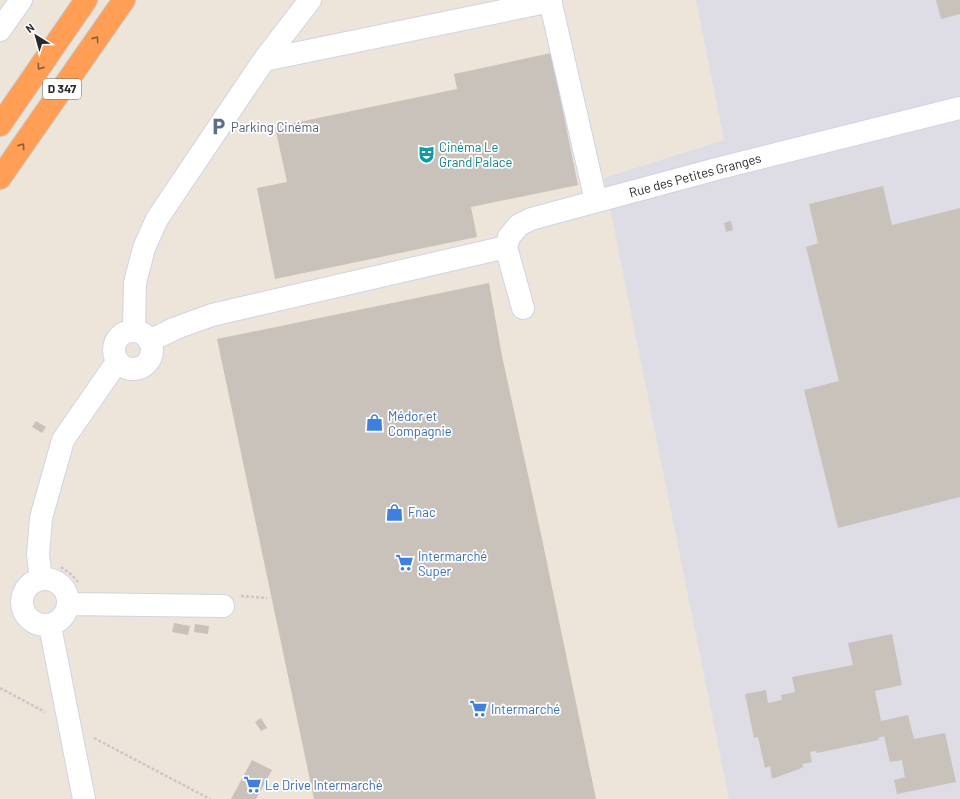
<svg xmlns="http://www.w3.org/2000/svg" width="960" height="799" viewBox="0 0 960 799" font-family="Barlow,sans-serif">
	<rect width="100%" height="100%" fill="#eee5da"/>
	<path fill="#dedce5" d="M 696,0 L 960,0 L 960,799 L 729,799 L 604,178 L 724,140 Z"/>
	<path fill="#c9c2ba" d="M 936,0 L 960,0 L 960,14 L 941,19 Z
		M 551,53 L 578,185 L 471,207 L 477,237 L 275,279 L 257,188 L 287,182 L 275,127 L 457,89 L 454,74 Z
		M 883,186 L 892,225 L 960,208 L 960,497 L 838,528 L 804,390 L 839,381 L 806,247 L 818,243 L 809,204 Z
		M 731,221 L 733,230 L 726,232 L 724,223 Z
		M 489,283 L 502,356 L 541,534 L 596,799 L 314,799 L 217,339 Z
		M 36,421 L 46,427 L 42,433 L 32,427 Z
		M 174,623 L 190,626 L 188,635 L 172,632 Z
		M 195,624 L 209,626 L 208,634 L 194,632 Z
		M 892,634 L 902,685 L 875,691 L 881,721 L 908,715 L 914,739 L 945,733 L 956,782 L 897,794 L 894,780 L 905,777 L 902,760 L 890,762 L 884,736 L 878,738 L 879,740 L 817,753 L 816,751 L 810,752 L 812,762 L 802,764 L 803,767 L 799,769 L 772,779 L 770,766 L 765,768 L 758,737 L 754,738 L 745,694 L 766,690 L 768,703 L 782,700 L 781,695 L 795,692 L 792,677 L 853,665 L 848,643 Z
		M 261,718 L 267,728 L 261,731 L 255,722 Z
		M 252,760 L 272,770 L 256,799 L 231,799 Z"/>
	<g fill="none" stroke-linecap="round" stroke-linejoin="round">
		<defs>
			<path id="minor" d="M 550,0 L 596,201
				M 0,30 L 21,0
				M 264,60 L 551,1
				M 523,308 L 506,247 L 509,237 L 519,225 L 531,219 L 720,168 L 960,108
				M 134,331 L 135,283 L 144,248 L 157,219 L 264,60 L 310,0
				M114 350a19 19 0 1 1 38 0a19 19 0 1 1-38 0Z
				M 149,341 L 176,328 L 212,315 L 506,247
				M22 602a23 23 0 1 1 46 0a23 23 0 1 1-46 0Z
				M 41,579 L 38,555 L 41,518 L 63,440 L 117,362
				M 69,604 L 223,606
				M 50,626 L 84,799"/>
			<path id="highway" d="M 0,125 L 86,0
				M 0,178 L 124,0"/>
		</defs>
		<use href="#minor" stroke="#cfd3e5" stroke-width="24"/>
		<use href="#highway" stroke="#c8c8c8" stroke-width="24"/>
		<path stroke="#c8c8c8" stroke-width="2.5" stroke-dasharray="3 2" stroke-linecap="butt" d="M 61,567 L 72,575 L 78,582
			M 241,596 L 267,598
			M 0,688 L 45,712
			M 94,738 L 210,799"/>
		<use href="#minor" stroke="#fff" stroke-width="22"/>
		<use href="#highway" stroke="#ff9e54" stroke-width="22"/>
	</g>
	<defs><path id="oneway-chevron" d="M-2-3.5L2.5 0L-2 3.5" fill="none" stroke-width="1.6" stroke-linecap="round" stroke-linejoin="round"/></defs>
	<g stroke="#8a5e3d">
		<use href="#oneway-chevron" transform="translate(96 39) rotate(-55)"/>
		<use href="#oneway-chevron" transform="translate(40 67) rotate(125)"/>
		<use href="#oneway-chevron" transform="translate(22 146) rotate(-55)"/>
	</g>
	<defs>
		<symbol id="parking-bare" viewBox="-9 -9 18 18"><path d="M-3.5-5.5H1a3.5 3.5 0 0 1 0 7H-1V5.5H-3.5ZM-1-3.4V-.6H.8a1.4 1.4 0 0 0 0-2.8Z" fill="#5c6f8a" stroke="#fff" stroke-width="2.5" paint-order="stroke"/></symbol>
		<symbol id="theatre-bare" viewBox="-9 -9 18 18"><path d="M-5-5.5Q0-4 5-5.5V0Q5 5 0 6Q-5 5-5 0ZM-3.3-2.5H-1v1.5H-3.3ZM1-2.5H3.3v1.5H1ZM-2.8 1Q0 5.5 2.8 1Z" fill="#0f9aa8" stroke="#fff" stroke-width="2.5" paint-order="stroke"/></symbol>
		<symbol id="shop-bare" viewBox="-9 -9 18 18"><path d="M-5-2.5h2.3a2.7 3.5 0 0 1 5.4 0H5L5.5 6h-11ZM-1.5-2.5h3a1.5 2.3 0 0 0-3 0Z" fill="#3f7fe0" stroke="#fff" stroke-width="2.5" paint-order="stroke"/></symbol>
		<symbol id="supermarket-bare" viewBox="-9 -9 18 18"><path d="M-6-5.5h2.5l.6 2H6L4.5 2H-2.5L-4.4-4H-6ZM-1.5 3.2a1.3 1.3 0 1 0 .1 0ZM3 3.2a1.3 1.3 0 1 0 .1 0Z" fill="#3f7fe0" stroke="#fff" stroke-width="2.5" paint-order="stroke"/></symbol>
	</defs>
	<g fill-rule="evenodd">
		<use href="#parking-bare" x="206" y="114" width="25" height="25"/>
		<use href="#theatre-bare" x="414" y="142" width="25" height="25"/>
		<use href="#shop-bare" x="362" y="410" width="25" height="25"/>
		<use href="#shop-bare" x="382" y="500" width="25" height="25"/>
		<use href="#supermarket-bare" x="392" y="550" width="25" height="25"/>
		<use href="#supermarket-bare" x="466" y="696" width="25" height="25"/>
		<use href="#supermarket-bare" x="240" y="772" width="25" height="25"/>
	</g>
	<g text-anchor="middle" stroke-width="3.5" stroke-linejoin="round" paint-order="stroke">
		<rect fill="#fff" stroke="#6a6a6a" stroke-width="1" x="43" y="79" width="38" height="20" rx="3"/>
		<g font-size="12" font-weight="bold" fill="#2a2a2a">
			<text x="62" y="93">D 347</text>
		</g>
		<g font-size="13" fill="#4e5e75" stroke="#fff" text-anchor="start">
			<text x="231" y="132">Parking Cinéma</text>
		</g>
		<g font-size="13" fill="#0d838f" stroke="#fff" text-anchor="start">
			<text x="439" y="152">Cinéma Le<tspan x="439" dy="15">Grand Palace</tspan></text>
		</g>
		<g font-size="13" fill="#2a2a2a" stroke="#fff">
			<text transform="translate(695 175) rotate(-15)" y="5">Rue des Petites Granges</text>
		</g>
		<g font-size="13" fill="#366cbe" stroke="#fff" text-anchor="start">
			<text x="388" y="421">Médor et<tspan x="388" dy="15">Compagnie</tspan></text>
			<text x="408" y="517">Fnac</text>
			<text x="418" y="561">Intermarché<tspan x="418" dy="15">Super</tspan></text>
			<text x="491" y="714">Intermarché</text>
			<text x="265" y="790">Le Drive Intermarché</text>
		</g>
	</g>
	<g transform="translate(36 36) rotate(323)" stroke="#ffffff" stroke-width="3" paint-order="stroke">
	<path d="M0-3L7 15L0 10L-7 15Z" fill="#2a2a2a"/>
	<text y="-6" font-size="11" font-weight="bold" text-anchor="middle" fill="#2a2a2a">N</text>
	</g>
</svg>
